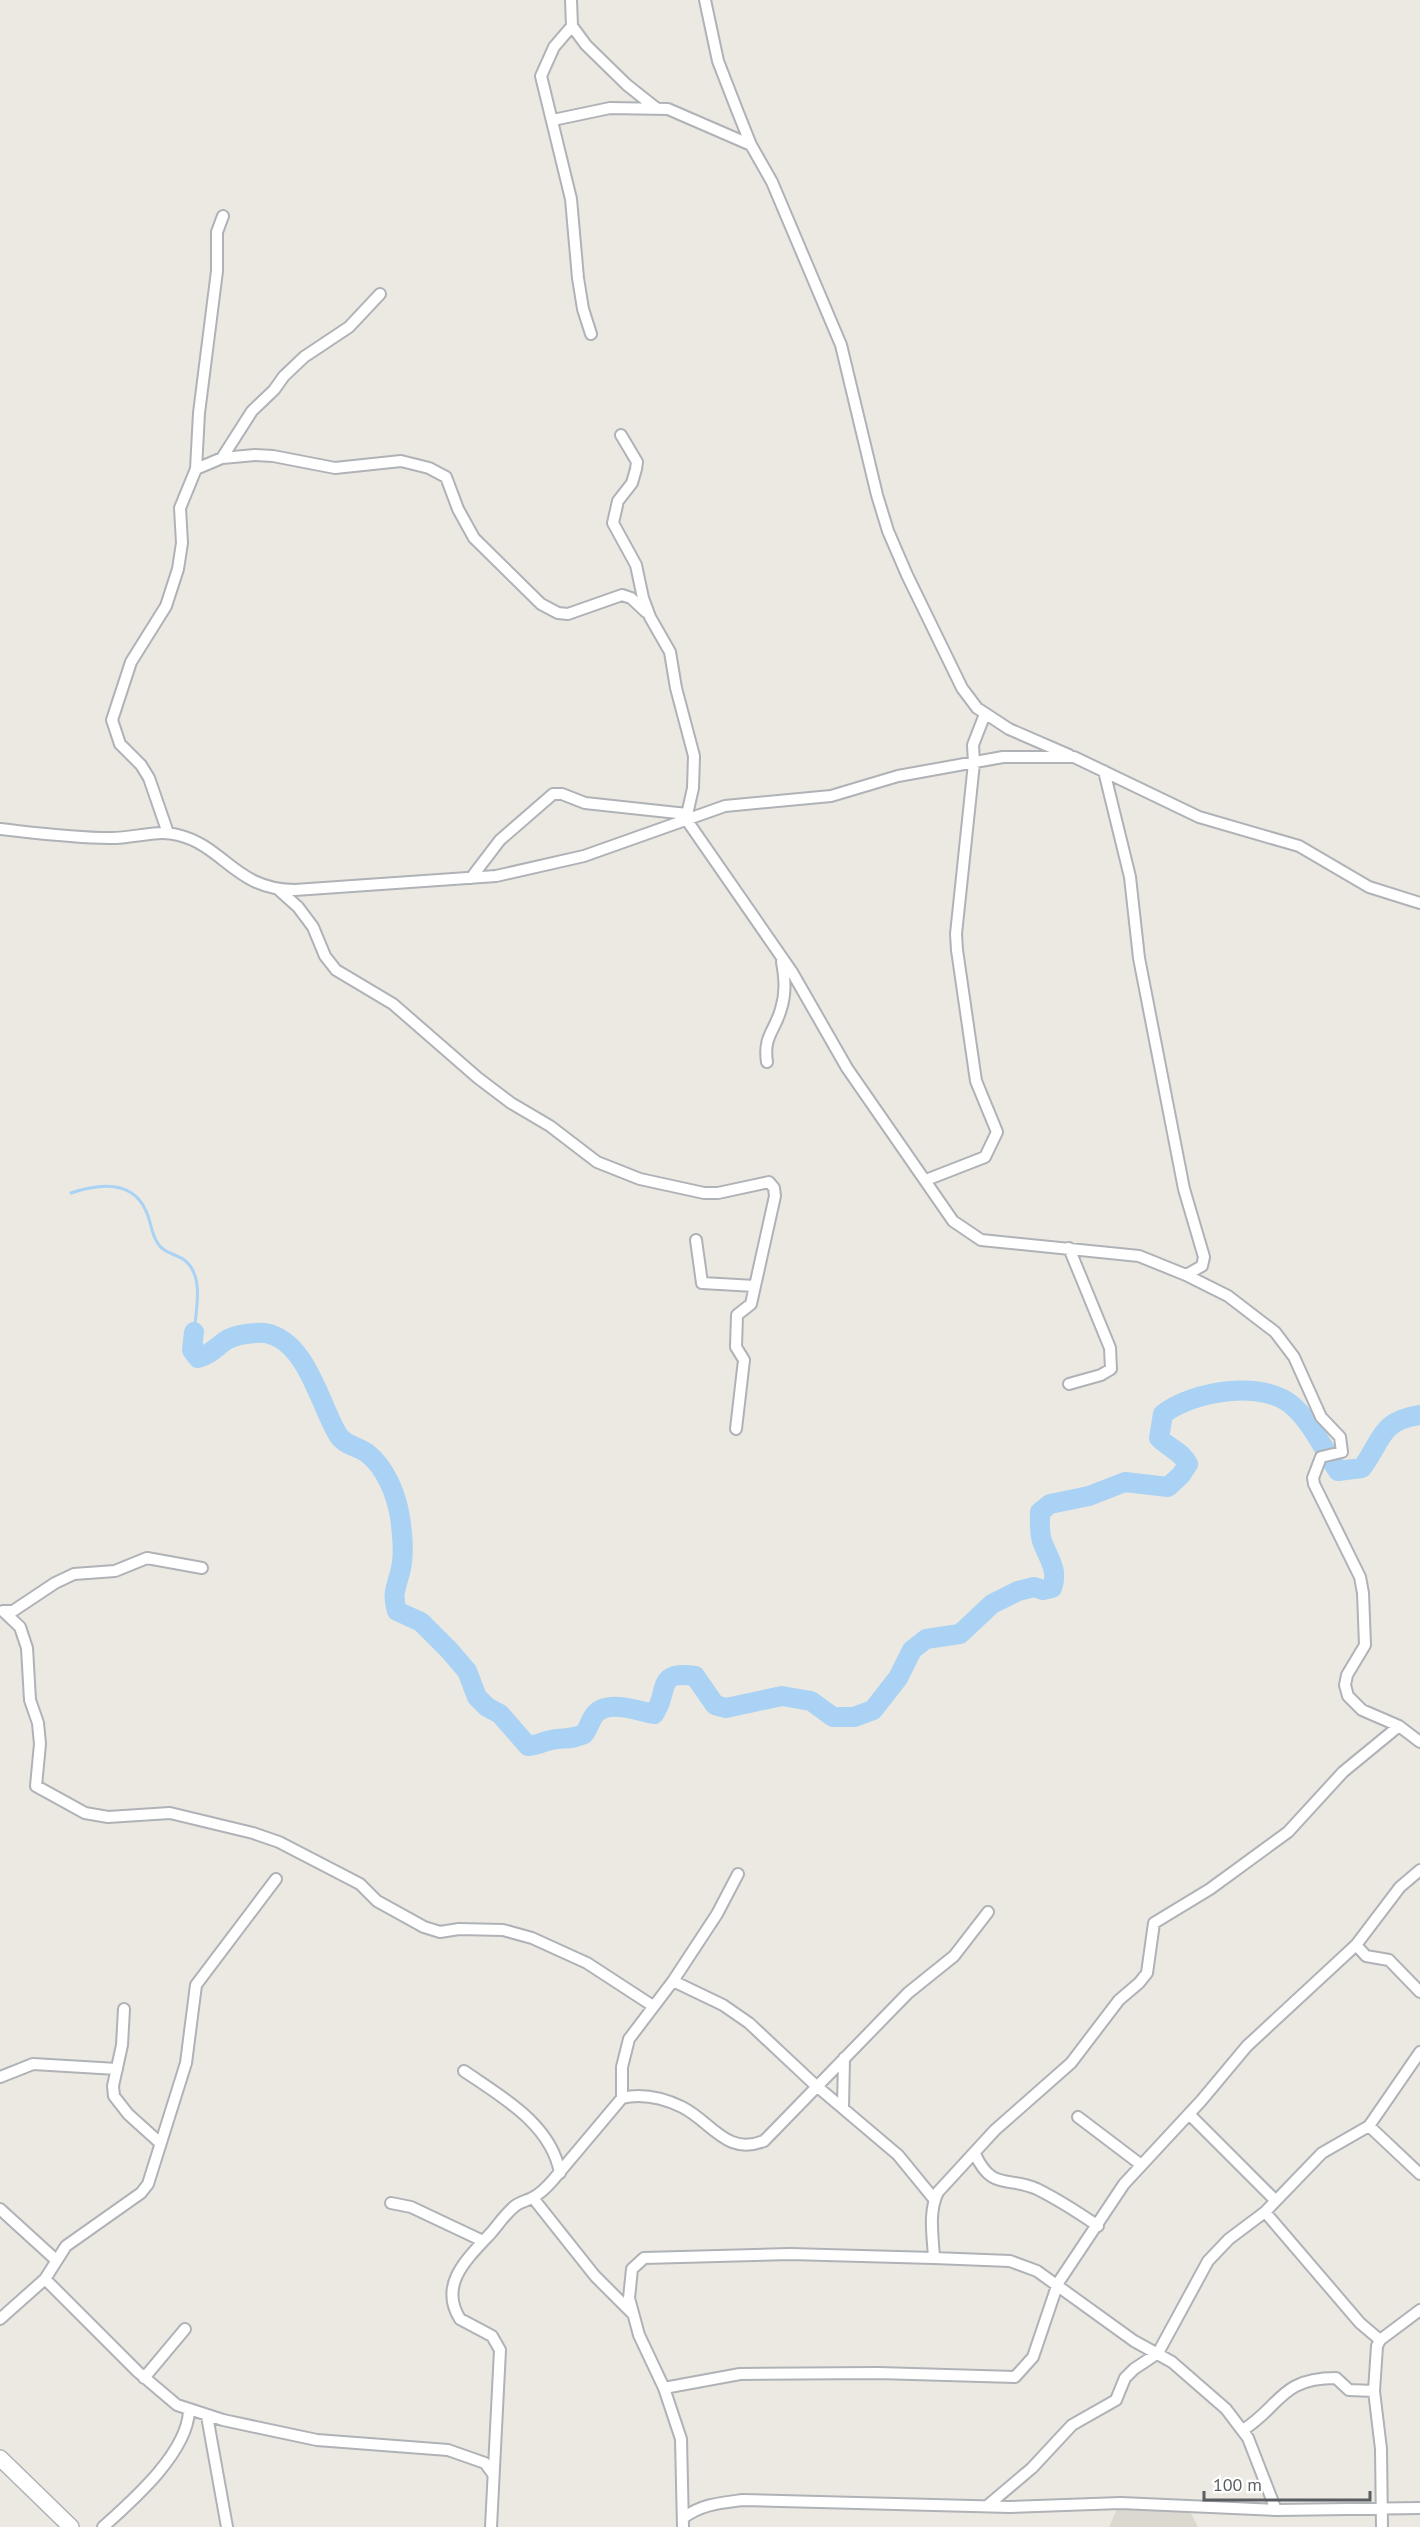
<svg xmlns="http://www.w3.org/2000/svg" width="1420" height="2527" viewBox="0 0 1420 2527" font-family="'PT Sans',sans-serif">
	<rect width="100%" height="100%" fill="#ebe9e2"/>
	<path fill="#dbd8d0" d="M 1187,2506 L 1198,2527 L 1109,2527 L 1118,2507 Z"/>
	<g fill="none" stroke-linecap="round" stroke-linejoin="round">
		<path stroke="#a9d2f4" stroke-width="3" d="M 71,1193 C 98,1184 132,1179 146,1211 C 151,1221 151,1233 157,1242 C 163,1253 173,1253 183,1259 C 205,1274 196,1310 194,1332"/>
		<path stroke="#a9d2f4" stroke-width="20" d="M 194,1332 L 192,1350 L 198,1358 C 211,1354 214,1349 225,1341 C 233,1335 254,1332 265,1333 C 306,1340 319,1402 337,1433 C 344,1446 356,1445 367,1453 C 386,1468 396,1494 400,1517 C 402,1532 404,1547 402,1562 C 400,1582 390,1590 397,1611 L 421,1622 L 449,1650 L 467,1671 L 477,1697 L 487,1707 L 500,1714 L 528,1746 C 537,1745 543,1742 551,1740 C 565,1737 568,1741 584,1734 C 588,1729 590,1722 593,1717 C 605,1698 637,1711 654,1714 C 670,1692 654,1670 695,1676 L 715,1705 L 726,1708 L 782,1696 L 811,1701 L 833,1717 L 854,1717 L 873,1710 L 898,1678 L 912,1650 L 926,1639 L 960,1634 L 992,1604 L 1018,1591 L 1034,1587 L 1043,1590 L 1052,1588 C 1059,1570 1048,1558 1042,1541 C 1039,1532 1040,1522 1040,1512 L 1050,1504 L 1089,1496 L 1125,1482 L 1168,1487 L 1181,1475 L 1188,1464 C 1182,1452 1169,1448 1159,1438 L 1163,1414 C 1193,1391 1263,1379 1293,1406 C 1312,1423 1324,1450 1338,1471 L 1362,1468 C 1383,1439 1380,1421 1420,1415"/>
		<defs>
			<path id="street" d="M 571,0 L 572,26 L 554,47 L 541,76 L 571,199 L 578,278 L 583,309 L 591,334
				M 705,0 L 718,61 L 737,110 L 751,145 L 772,182 L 841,345 L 877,495 L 888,531 L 907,575 L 962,688 L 977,708 L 1009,729 L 1069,755
				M 572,26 L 586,45 L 627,85 L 656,108
				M 553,120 L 610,108 L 668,109 L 751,145
				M 621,435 L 637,462 L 636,469 L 632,483 L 618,501 L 613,523 L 636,565 L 643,598 L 650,617 L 670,652 L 676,688 L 694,756 L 693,788 L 686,819 L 792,972 L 847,1068 L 953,1221 L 981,1240 L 1139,1256 L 1186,1275 L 1228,1296 L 1275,1332 L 1294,1357 L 1321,1417 L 1340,1437 L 1342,1452 L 1321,1457 L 1313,1478 L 1314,1484 L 1360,1577 L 1363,1593 L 1365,1645 L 1347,1675 L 1345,1685 L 1348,1696 L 1362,1710 L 1399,1726 L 1420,1742
				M 222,458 L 252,411 L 274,390 L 284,376 L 304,357 L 349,327 L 380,294
				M 196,469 L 222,458 L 255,455 L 273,456 L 335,468 L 401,461 L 429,468 L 446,477 L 458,509 L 474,538 L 541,604 L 558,613 L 568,614 L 622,595 L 631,598 L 646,612
				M 1104,771 L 1130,877 L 1139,958 L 1184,1189 L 1204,1257 L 1202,1266 L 1186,1275
				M 0,829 C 36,833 73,838 109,838 C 132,839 156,829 178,835 C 224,846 236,890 295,890 L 496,876 L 584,856 L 725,806 L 831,796 L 898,776 L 1003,757 L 1074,757 L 1199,817 L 1299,846 L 1369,887 L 1420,903
				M 168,833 L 149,778 L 141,765 L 120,744 L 112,720 L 131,662 L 166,606 L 178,569 L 182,543 L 180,508 L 196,469 L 199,413 L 217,271 L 217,232 L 223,216
				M 471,878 L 500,840 L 553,794 L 562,794 L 585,803 L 687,814
				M 279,890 L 298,907 L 313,927 L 325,956 L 336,970 L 393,1004 L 478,1078 L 511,1103 L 550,1126 L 597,1162 L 640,1179 L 704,1193 L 718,1193 L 769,1182 L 774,1188 L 775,1196 L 751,1304 L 737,1315 L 736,1347 L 744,1360 L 736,1429
				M 767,1062 C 763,1036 775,1031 781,1009 C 786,993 785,979 782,962
				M 926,1180 L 985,1157 L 997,1132 L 976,1081 L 957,950 L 956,934 L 974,763 L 973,745 L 985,714
				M 696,1240 L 702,1283 L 755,1286
				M 1069,1248 L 1110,1348 L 1111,1369 L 1101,1375 L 1069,1384
				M 3,1611 L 20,1627 L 27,1648 L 30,1700 L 38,1723 L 40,1744 L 36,1786 L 85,1813 L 108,1817 L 170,1813 L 253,1833 L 279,1842 L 360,1884 L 377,1901 L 424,1927 L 440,1932 L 459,1929 L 503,1930 L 532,1938 L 587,1963 L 653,2006
				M 3,1611 L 13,1611 L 55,1583 L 74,1574 L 115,1571 L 147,1558 L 202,1568
				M 1356,1945 L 1366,1956 L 1389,1960 L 1420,1992
				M 673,1981 L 723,2005 L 749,2023 L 813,2083 L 898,2155 L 934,2199
				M 124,2009 L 122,2045 L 113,2086 L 114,2096 L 128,2114 L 159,2142
				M 464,2071 C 502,2097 551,2124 560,2173
				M 0,2077 L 33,2064 L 117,2069
				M 622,2098 L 622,2067 L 629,2039 L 673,1981 L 717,1914 L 738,1874
				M 843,2108 L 844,2058
				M 1189,2114 L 1275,2200
				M 1078,2117 L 1140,2164
				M 1369,2126 L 1420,2174
				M 975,2154 C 992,2191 1007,2176 1037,2189 C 1057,2199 1079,2213 1098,2226
				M 533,2198 L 595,2276 L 633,2314
				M 391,2203 L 411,2207 L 483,2241
				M 0,2209 L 56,2260
				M 1265,2212 L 1322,2153 L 1369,2126 L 1420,2052
				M 934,2258 C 933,2236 928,2212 938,2192 L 995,2130 L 1071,2063 L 1119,2000 L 1139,1983 L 1147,1973 L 1154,1923 L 1210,1889 L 1288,1832 L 1343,1772 L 1399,1726
				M 45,2279 L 138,2372 L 177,2405 L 223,2420 L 317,2440 L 448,2450 L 485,2463 L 493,2474
				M 0,2319 L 45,2279 L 66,2246 L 141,2193 L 148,2184 L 186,2063 L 196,1985 L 276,1879
				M 144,2378 L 185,2329
				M 664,2388 L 740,2374 L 878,2373 L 1015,2377 L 1033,2357 L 1058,2283 L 1124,2184 L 1201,2101 L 1247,2046 L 1356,1945 L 1400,1887 L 1420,1870
				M 207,2416 L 227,2527
				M 1243,2430 C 1281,2406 1280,2378 1336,2378 L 1349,2390 L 1374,2391
				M 987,2506 L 1032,2468 L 1072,2425 L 1116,2400 L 1125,2378 L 1134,2369 L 1158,2353 L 1208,2261 L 1229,2239 L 1265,2212 L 1360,2323 L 1380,2340
				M 683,2518 C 702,2504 720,2503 743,2500 L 1010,2507 L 1121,2503 L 1276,2510 L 1420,2508
				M 103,2527 C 133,2500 187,2453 189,2411
				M 491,2527 L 500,2350 L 492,2336 L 460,2319 C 438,2284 468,2258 490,2234 C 498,2225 505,2214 515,2206 C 520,2202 526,2201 532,2198 C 540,2194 547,2187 553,2180 L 622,2098 C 643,2093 663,2098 682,2107 C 712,2122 726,2156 764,2141 L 908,1993 L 954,1956 L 988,1912
				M 683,2527 L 681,2439 L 664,2388 L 639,2335 L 629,2298 L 632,2269 L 644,2258 L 790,2254 L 934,2258 L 1010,2261 L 1037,2271 L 1134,2341 L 1172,2362 L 1226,2409 L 1248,2438 L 1276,2510
				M 1382,2527 L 1381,2449 L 1374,2391 L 1377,2346 L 1380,2340 L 1420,2310"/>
			<path id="secondary" d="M 0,2458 L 71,2527"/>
		</defs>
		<use href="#street" stroke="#afb2b6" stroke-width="14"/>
		<use href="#secondary" stroke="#aeb1b5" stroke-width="18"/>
		<use href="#street" stroke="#fff" stroke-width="10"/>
		<use href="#secondary" stroke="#fff" stroke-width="15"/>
	</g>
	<path d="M1204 2491v9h166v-9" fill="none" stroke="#5a5d61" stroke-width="3"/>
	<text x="1213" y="2491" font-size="18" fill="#5a5d61" stroke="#ffffff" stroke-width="4.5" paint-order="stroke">100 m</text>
</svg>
